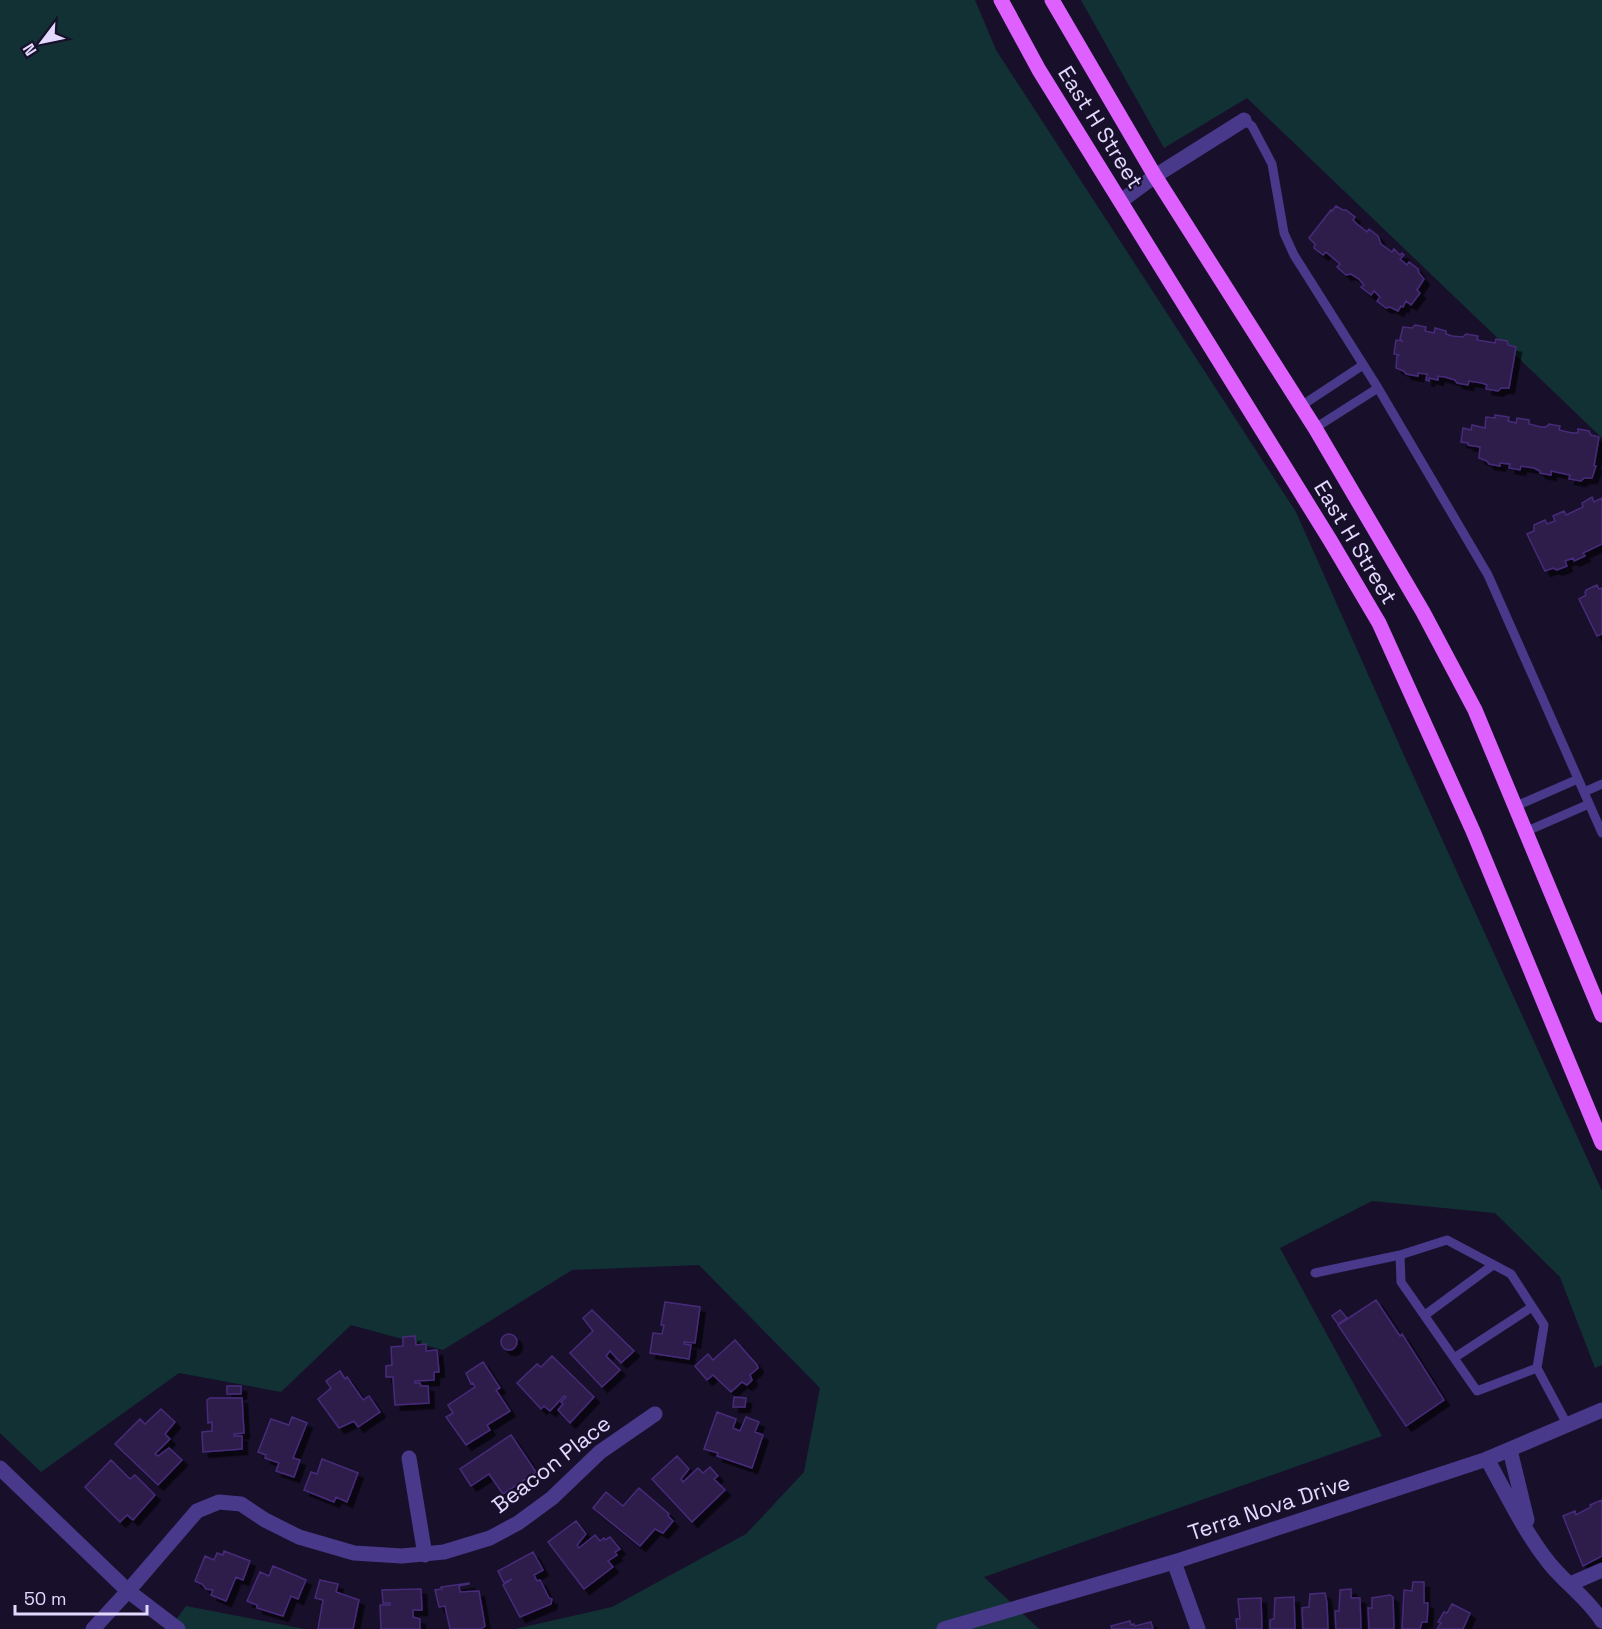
<svg xmlns="http://www.w3.org/2000/svg" width="1602" height="1629" viewBox="0 0 1602 1629" font-family="'Space Grotesk',sans-serif">
	<defs>
		<filter id="shadow"><feDropShadow dx="5.5" dy="5.5" stdDeviation="0" flood-color="#0009"/></filter>
	</defs>
	<rect width="100%" height="100%" fill="#18102b"/>
	<path fill="#123135" d="M 0,0 L 975,0 L 996,50 L 1296,512 L 1402,751 L 1602,1191 L 1602,1365 L 1595,1368 L 1560,1277 L 1495,1213 L 1372,1201 L 1280,1248 L 1382,1436 L 984,1577 L 1039,1629 L 515,1629 L 612,1607 L 746,1534 L 804,1472 L 820,1388 L 699,1265 L 572,1270 L 443,1350 L 351,1325 L 281,1392 L 179,1373 L 41,1472 L 0,1433 Z
		M 1081,0 L 1602,0 L 1602,438 L 1247,98 L 1164,148 Z
		M 186,1606 L 305,1629 L 169,1629 Z"/>
	<path fill="#2d1b4c" stroke="#472c79" stroke-width="1.5" filter="url(#shadow)" d="M 1336,206 L 1343,210 L 1346,210 L 1355,217 L 1353,220 L 1357,224 L 1367,232 L 1369,229 L 1378,236 L 1381,244 L 1392,252 L 1394,249 L 1400,255 L 1402,253 L 1404,255 L 1400,259 L 1407,265 L 1409,262 L 1418,269 L 1419,273 L 1424,279 L 1417,290 L 1416,289 L 1420,293 L 1411,305 L 1406,301 L 1403,307 L 1401,306 L 1398,311 L 1390,307 L 1386,308 L 1377,301 L 1380,297 L 1374,291 L 1371,295 L 1361,287 L 1364,285 L 1359,279 L 1351,274 L 1346,275 L 1337,267 L 1340,264 L 1326,252 L 1323,255 L 1314,248 L 1315,244 L 1309,238 L 1331,210 L 1332,211 Z
		M 1415,325 L 1426,327 L 1425,331 L 1434,333 L 1435,328 L 1446,331 L 1446,334 L 1452,336 L 1463,337 L 1466,334 L 1478,336 L 1477,340 L 1495,343 L 1496,339 L 1507,341 L 1508,345 L 1516,347 L 1509,388 L 1501,388 L 1498,391 L 1486,389 L 1487,385 L 1482,383 L 1469,381 L 1468,385 L 1457,383 L 1455,380 L 1445,377 L 1438,376 L 1438,380 L 1429,378 L 1429,381 L 1426,380 L 1427,374 L 1418,373 L 1418,376 L 1406,374 L 1404,371 L 1396,368 L 1397,356 L 1399,355 L 1394,354 L 1396,340 L 1402,341 L 1400,339 L 1403,327 L 1412,328 Z
		M 1495,415 L 1509,417 L 1508,421 L 1516,423 L 1517,418 L 1529,420 L 1529,424 L 1541,427 L 1546,427 L 1549,424 L 1560,426 L 1559,430 L 1572,433 L 1578,433 L 1578,429 L 1589,431 L 1591,435 L 1599,437 L 1594,466 L 1596,466 L 1592,478 L 1584,478 L 1581,481 L 1569,479 L 1570,475 L 1551,471 L 1551,475 L 1540,473 L 1540,471 L 1534,468 L 1521,466 L 1520,470 L 1509,468 L 1510,464 L 1500,463 L 1500,466 L 1489,464 L 1487,461 L 1479,458 L 1480,447 L 1468,445 L 1468,443 L 1461,442 L 1463,428 L 1471,430 L 1472,425 L 1485,428 L 1486,417 L 1495,418 Z
		M 1592,497 L 1594,502 L 1602,498 L 1602,544 L 1583,553 L 1585,556 L 1574,561 L 1573,558 L 1565,561 L 1567,566 L 1557,570 L 1553,568 L 1545,571 L 1527,534 L 1534,531 L 1534,525 L 1545,520 L 1547,524 L 1555,521 L 1553,516 L 1564,511 L 1566,515 L 1583,507 L 1582,503 Z
		M 1597,585 L 1599,589 L 1602,588 L 1602,634 L 1597,636 L 1579,599 L 1586,595 L 1585,593 L 1586,590 Z
		M 1376,1300 L 1400,1336 L 1402,1334 L 1444,1400 L 1406,1426 L 1338,1325 Z
		M 665,1302 L 700,1307 L 695,1343 L 684,1342 L 684,1344 L 691,1345 L 689,1359 L 650,1353 L 653,1333 L 662,1334 L 664,1325 L 661,1325 Z
		M 592,1310 L 634,1351 L 621,1363 L 610,1351 L 606,1356 L 620,1370 L 602,1387 L 570,1353 L 593,1331 L 583,1318 Z
		M 1340,1310 L 1347,1318 L 1338,1324 L 1332,1316 Z
		M501 1342a8 8 0 1 1 16 0a8 8 0 1 1-16 0Z
		M 415,1336 L 416,1345 L 426,1344 L 426,1351 L 437,1350 L 439,1372 L 434,1372 L 434,1380 L 415,1381 L 415,1383 L 420,1383 L 421,1386 L 428,1386 L 429,1403 L 395,1405 L 393,1377 L 386,1377 L 386,1366 L 392,1365 L 391,1347 L 403,1346 L 403,1337 Z
		M 735,1340 L 757,1365 L 758,1368 L 750,1375 L 752,1380 L 747,1385 L 742,1382 L 731,1392 L 713,1375 L 707,1380 L 695,1366 L 708,1354 L 713,1360 Z
		M 552,1356 L 594,1397 L 570,1423 L 558,1410 L 563,1404 L 561,1402 L 566,1397 L 564,1396 L 550,1411 L 544,1406 L 541,1409 L 517,1383 L 537,1364 L 541,1367 Z
		M 483,1362 L 500,1388 L 496,1390 L 510,1411 L 487,1425 L 490,1430 L 466,1445 L 446,1417 L 453,1413 L 448,1405 L 475,1387 L 473,1383 L 471,1384 L 466,1373 Z
		M 340,1371 L 345,1379 L 347,1377 L 363,1400 L 369,1396 L 380,1412 L 358,1427 L 354,1421 L 339,1428 L 318,1399 L 331,1388 L 326,1381 Z
		M 227,1386 L 241,1386 L 241,1394 L 227,1394 Z
		M 734,1397 L 746,1398 L 745,1407 L 733,1407 Z
		M 210,1398 L 242,1398 L 244,1433 L 234,1434 L 234,1436 L 242,1436 L 242,1449 L 203,1452 L 202,1432 L 212,1431 L 212,1422 L 208,1423 L 207,1400 Z
		M 161,1409 L 175,1422 L 165,1434 L 170,1439 L 155,1454 L 158,1456 L 169,1448 L 182,1460 L 158,1485 L 115,1444 L 140,1419 L 145,1424 Z
		M 717,1412 L 736,1419 L 733,1428 L 740,1431 L 746,1417 L 759,1422 L 755,1432 L 763,1435 L 752,1468 L 717,1456 L 718,1453 L 704,1449 Z
		M 292,1417 L 307,1423 L 293,1458 L 300,1460 L 294,1477 L 276,1471 L 279,1463 L 265,1458 L 266,1455 L 258,1452 L 271,1419 L 289,1425 Z
		M 511,1435 L 536,1472 L 503,1494 L 489,1474 L 471,1486 L 460,1469 Z
		M 677,1456 L 689,1469 L 681,1479 L 683,1482 L 698,1468 L 703,1473 L 710,1467 L 718,1476 L 714,1479 L 725,1490 L 692,1522 L 652,1479 Z
		M 322,1459 L 358,1473 L 347,1502 L 336,1497 L 334,1502 L 304,1490 L 311,1472 L 317,1474 Z
		M 111,1460 L 130,1479 L 135,1475 L 155,1495 L 133,1520 L 127,1515 L 120,1522 L 85,1487 Z
		M 639,1488 L 669,1514 L 668,1516 L 673,1521 L 663,1533 L 655,1529 L 640,1546 L 593,1508 L 606,1492 L 623,1506 Z
		M 1602,1500 L 1602,1556 L 1583,1566 L 1563,1516 L 1575,1511 L 1576,1515 L 1591,1507 L 1590,1505 Z
		M 576,1521 L 586,1534 L 577,1545 L 579,1548 L 595,1535 L 600,1541 L 604,1538 L 605,1540 L 610,1537 L 620,1549 L 615,1552 L 617,1555 L 608,1561 L 613,1567 L 584,1589 L 548,1542 Z
		M 224,1551 L 250,1561 L 243,1580 L 236,1577 L 226,1601 L 211,1595 L 213,1590 L 206,1589 L 202,1584 L 195,1581 L 205,1556 L 214,1560 L 217,1553 L 223,1555 Z
		M 533,1552 L 543,1570 L 534,1575 L 537,1581 L 540,1580 L 549,1598 L 552,1599 L 551,1604 L 520,1617 L 503,1585 L 512,1579 L 504,1583 L 498,1571 Z
		M 273,1566 L 306,1580 L 298,1599 L 291,1596 L 283,1616 L 257,1608 L 257,1605 L 247,1601 L 260,1572 L 269,1576 Z
		M 320,1580 L 338,1584 L 336,1592 L 359,1600 L 353,1629 L 318,1629 L 323,1600 L 315,1598 Z
		M 1413,1582 L 1424,1582 L 1424,1603 L 1428,1603 L 1427,1622 L 1422,1622 L 1420,1629 L 1402,1629 L 1404,1590 L 1412,1591 Z
		M 469,1583 L 469,1584 L 459,1586 L 460,1592 L 479,1591 L 485,1626 L 481,1629 L 450,1629 L 445,1606 L 439,1607 L 435,1590 L 442,1589 L 441,1587 Z
		M 421,1589 L 422,1610 L 413,1610 L 413,1617 L 420,1619 L 420,1629 L 381,1629 L 380,1605 L 390,1605 L 390,1603 L 383,1603 L 382,1590 Z
		M 1351,1589 L 1351,1598 L 1360,1598 L 1361,1629 L 1336,1629 L 1335,1611 L 1339,1611 L 1340,1590 Z
		M 1325,1593 L 1327,1603 L 1328,1629 L 1303,1629 L 1302,1608 L 1309,1607 L 1310,1594 Z
		M 1390,1595 L 1393,1597 L 1394,1629 L 1369,1629 L 1368,1608 L 1372,1608 L 1372,1598 Z
		M 1294,1597 L 1295,1629 L 1270,1629 L 1270,1620 L 1274,1619 L 1275,1598 Z
		M 1261,1598 L 1262,1629 L 1237,1629 L 1236,1619 L 1240,1619 L 1238,1599 Z
		M 1452,1604 L 1470,1613 L 1463,1629 L 1437,1629 L 1441,1623 L 1438,1622 L 1444,1612 L 1447,1613 Z
		M 1130,1621 L 1131,1625 L 1134,1624 L 1135,1626 L 1151,1622 L 1153,1629 L 1112,1629 L 1111,1626 Z"/>
	<g fill="none" stroke-linecap="round" stroke-linejoin="round">
		<path stroke="#49398b" stroke-width="9" d="M 1244,120 L 1252,126 L 1272,164 L 1284,233 L 1294,255 L 1378,388 L 1488,575 L 1602,833
			M 1301,406 L 1363,365
			M 1315,428 L 1378,388
			M 1584,792 L 1602,784
			M 1514,807 L 1578,779
			M 1525,832 L 1589,804
			M 1315,1273 L 1400,1255
			M 1425,1315 L 1493,1265
			M 1454,1358 L 1532,1307
			M 1537,1368 L 1477,1391 L 1401,1282 L 1400,1255 L 1447,1240 L 1511,1274 L 1544,1325 L 1537,1368 L 1568,1426"/>
		<path stroke="#49398b" stroke-width="15" d="M 1121,201 L 1155,176 L 1244,120
			M 1510,1450 L 1527,1520
			M 409,1458 L 425,1555
			M 1487,1459 C 1506,1493 1523,1529 1546,1559 C 1562,1581 1587,1597 1602,1621
			M 1174,1562 L 1198,1629
			M 1570,1584 L 1602,1570
			M 93,1629 L 128,1591 L 197,1511 L 219,1502 L 241,1504 L 265,1520 L 299,1537 L 354,1553 L 402,1556 L 444,1552 L 490,1538 L 518,1523 L 552,1498 L 600,1452 L 655,1414"/>
		<path stroke="#49398b" stroke-width="15" d="M 0,1468 L 128,1591 L 178,1629
			M 944,1629 L 1174,1562 L 1487,1459 L 1602,1410"/>
		<path stroke="#dd60ff" stroke-width="15" d="M 1001,0 L 1039,70 L 1330,540 L 1379,623 L 1473,831 L 1602,1143
			M 1052,0 L 1155,176 L 1315,428 L 1423,612 L 1475,710 L 1602,1015"/>
	</g>
	<g text-anchor="middle" stroke-width="4.5" stroke-linejoin="round" paint-order="stroke">
		<g font-size="22" fill="#e3d9ff" stroke="#18102b">
			<text transform="translate(1101 127) rotate(58)" y="8">East H Street</text>
			<text transform="translate(1356 542) rotate(59)" y="8">East H Street</text>
			<text transform="translate(551 1464) rotate(-38)" y="8">Beacon Place</text>
			<text transform="translate(1269 1507) rotate(-18)" y="8">Terra Nova Drive</text>
		</g>
	</g>
	<g transform="translate(42 42) rotate(238)" stroke="#18102b" stroke-width="4.5" paint-order="stroke">
	<path d="M0-4.5L10 22L0 15L-10 22Z" fill="#e3d9ff"/>
	<text y="-9" font-size="16" font-weight="bold" text-anchor="middle" fill="#e3d9ff">N</text>
	</g>
	<path d="M15 1605v9h132v-9" fill="none" stroke="#e3d9ff" stroke-width="3"/>
	<text x="24" y="1605" font-size="18" fill="#e3d9ff" stroke="#18102b" stroke-width="4.5" paint-order="stroke">50 m</text>
</svg>
